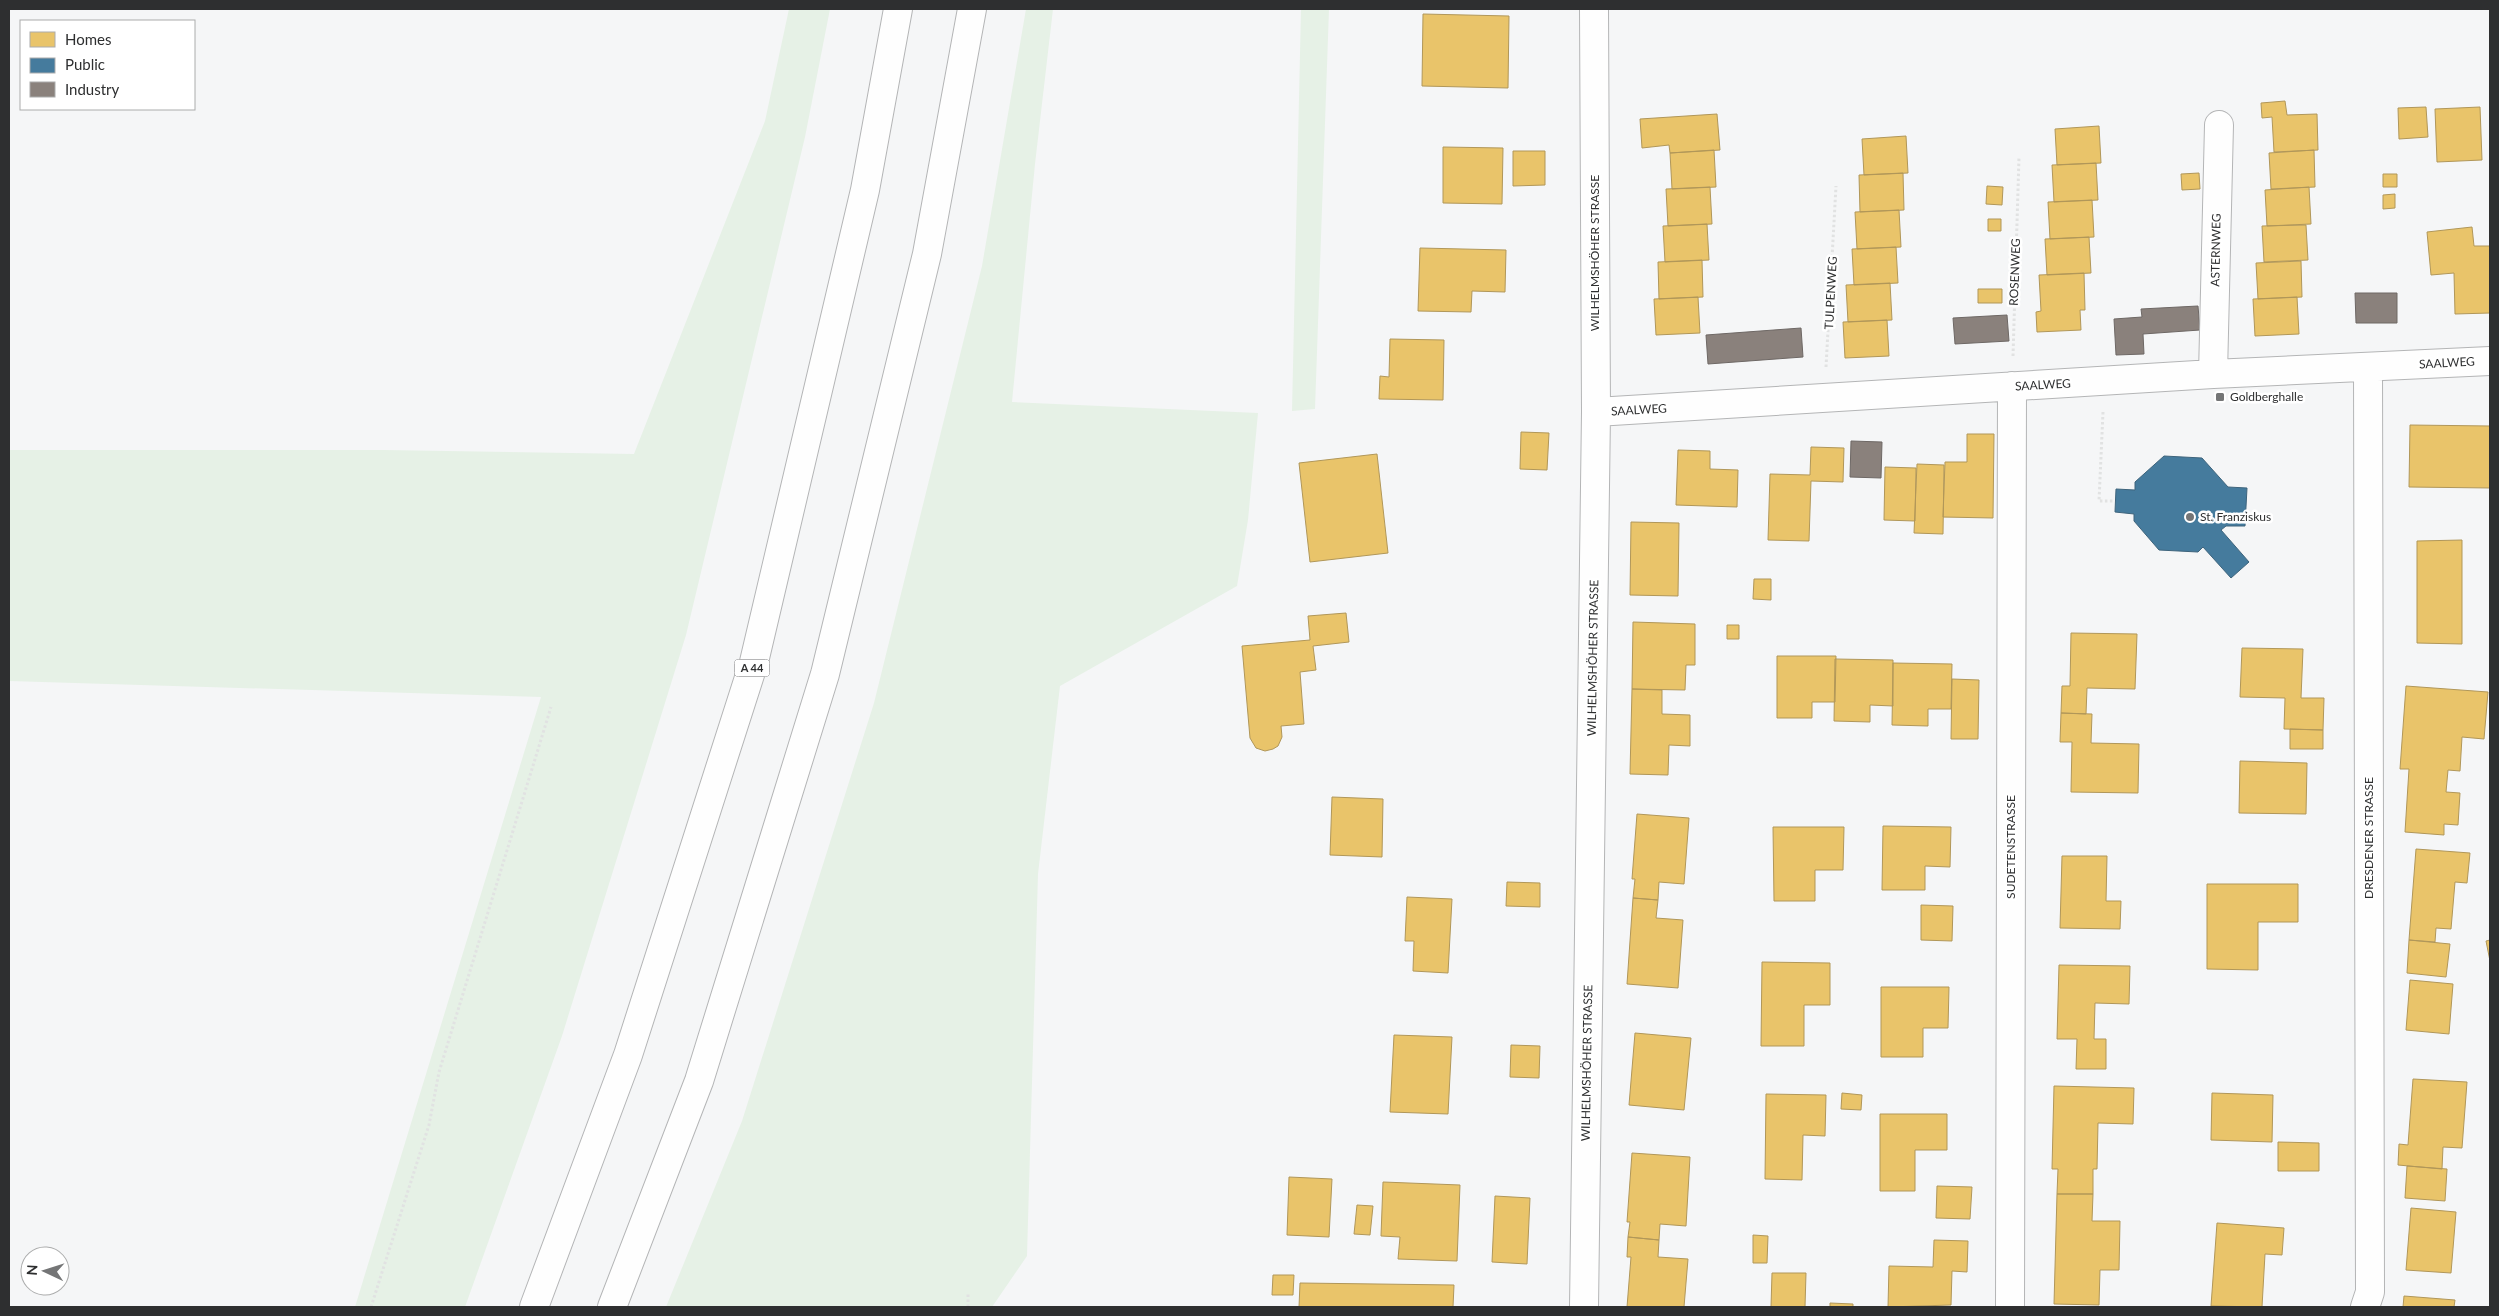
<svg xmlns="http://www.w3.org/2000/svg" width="2499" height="1316" viewBox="0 0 2499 1316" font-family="Lato,sans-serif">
	<rect width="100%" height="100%" fill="#f5f6f7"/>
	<path fill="#e6f1e6" d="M 789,9 L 830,9 L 805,137 L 686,635 L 562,1036 L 465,1307 L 355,1307 L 541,697 L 9,681 L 9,450 L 384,450 L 634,454 L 765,121 Z
		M 1026,9 L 1053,9 L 1035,164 L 1012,402 L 1258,413 L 1248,520 L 1237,586 L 1060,686 L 1038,874 L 1027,1256 L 992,1307 L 666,1307 L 742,1121 L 874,703 L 982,266 Z
		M 1301,9 L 1329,9 L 1315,409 L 1292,411 Z"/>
	<path fill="#e9c46a" stroke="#b19759" d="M 1423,14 L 1509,16 L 1508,88 L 1422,86 Z
		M 2285,101 L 2287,115 L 2317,114 L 2318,150 L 2274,152 L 2272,117 L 2262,118 L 2261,103 Z
		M 2426,107 L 2428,137 L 2399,139 L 2398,108 Z
		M 2480,107 L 2482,160 L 2437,162 L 2435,109 Z
		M 1717,114 L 1720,150 L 1670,153 L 1669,145 L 1642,148 L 1640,119 Z
		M 2099,126 L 2101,163 L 2057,165 L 2055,129 Z
		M 1906,136 L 1908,173 L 1864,175 L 1862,139 Z
		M 1443,147 L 1503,148 L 1502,204 L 1443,203 Z
		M 1714,150 L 1716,187 L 1672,189 L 1670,153 Z
		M 2314,150 L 2315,187 L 2271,189 L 2269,153 Z
		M 1513,151 L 1545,151 L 1545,185 L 1513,186 Z
		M 2096,163 L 2098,200 L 2054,202 L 2052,165 Z
		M 1903,173 L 1904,210 L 1860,212 L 1859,175 Z
		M 2199,173 L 2200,189 L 2182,190 L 2181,174 Z
		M 2383,174 L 2397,174 L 2397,187 L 2383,187 Z
		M 1987,186 L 2003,187 L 2002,205 L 1986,204 Z
		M 1710,187 L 1712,224 L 1668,226 L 1666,189 Z
		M 2309,187 L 2311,224 L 2267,226 L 2265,190 Z
		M 2395,194 L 2395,208 L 2383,209 L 2383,195 Z
		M 2092,200 L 2094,237 L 2050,239 L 2048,202 Z
		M 1899,210 L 1901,247 L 1857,249 L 1855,212 Z
		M 1988,219 L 2001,219 L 2001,231 L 1988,231 Z
		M 1707,224 L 1709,260 L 1665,262 L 1663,226 Z
		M 2306,225 L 2308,260 L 2264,262 L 2262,226 Z
		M 2472,227 L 2474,246 L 2490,246 L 2490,313 L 2455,314 L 2454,273 L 2431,275 L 2427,232 Z
		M 2089,237 L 2091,273 L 2047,275 L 2045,239 Z
		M 1896,247 L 1898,283 L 1854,285 L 1852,249 Z
		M 1420,248 L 1506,250 L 1505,292 L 1472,291 L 1471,312 L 1418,311 Z
		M 1702,260 L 1703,297 L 1659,299 L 1658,262 Z
		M 2301,261 L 2302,297 L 2258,299 L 2256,263 Z
		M 2084,273 L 2085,310 L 2080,310 L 2081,330 L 2037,332 L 2036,312 L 2041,311 L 2039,275 Z
		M 1890,283 L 1892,320 L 1848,322 L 1846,285 Z
		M 1978,289 L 2002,289 L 2002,303 L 1978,303 Z
		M 1698,297 L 1700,333 L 1656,335 L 1654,299 Z
		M 2297,297 L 2299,334 L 2255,336 L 2253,299 Z
		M 1887,320 L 1889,356 L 1845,358 L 1843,322 Z
		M 1390,339 L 1444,340 L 1443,400 L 1379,399 L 1380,376 L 1389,377 Z
		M 2410,425 L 2490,426 L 2490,488 L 2409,487 Z
		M 1521,432 L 1549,433 L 1547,470 L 1520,469 Z
		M 1967,434 L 1994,434 L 1993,518 L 1943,517 L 1945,462 L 1967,462 Z
		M 1811,447 L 1844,448 L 1843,482 L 1811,481 L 1809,541 L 1768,540 L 1770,474 L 1810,475 Z
		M 1678,450 L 1710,451 L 1710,469 L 1738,470 L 1737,507 L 1676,505 Z
		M 1377,454 L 1388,553 L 1310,562 L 1299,463 Z
		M 1917,464 L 1944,465 L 1943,534 L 1914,533 Z
		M 1885,467 L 1916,468 L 1915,521 L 1884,520 Z
		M 1631,522 L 1679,523 L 1678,596 L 1630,595 Z
		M 2462,540 L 2462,644 L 2417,643 L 2417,541 Z
		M 1754,579 L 1771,579 L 1771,600 L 1753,599 Z
		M 1346,613 L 1349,642 L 1313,646 L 1316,670 L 1300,672 L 1304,724 L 1281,726 L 1282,737 L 1278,746 L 1273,749 L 1265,751 L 1256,748 L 1250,738 L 1242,646 L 1310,640 L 1308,616 Z
		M 1633,622 L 1695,624 L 1695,665 L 1686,665 L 1685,690 L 1632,689 Z
		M 1727,625 L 1739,625 L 1739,639 L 1727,639 Z
		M 2071,633 L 2137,634 L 2135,689 L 2087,688 L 2086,714 L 2061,713 L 2062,686 L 2070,686 Z
		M 2242,648 L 2303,649 L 2301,698 L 2324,698 L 2323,730 L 2284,729 L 2285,698 L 2240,697 Z
		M 1777,656 L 1836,656 L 1835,702 L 1812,702 L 1812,718 L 1777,718 Z
		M 1835,659 L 1893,660 L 1893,706 L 1870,705 L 1870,722 L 1834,721 Z
		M 1893,663 L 1952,664 L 1951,709 L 1928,709 L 1928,726 L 1892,725 Z
		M 1952,679 L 1979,680 L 1978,739 L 1951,739 Z
		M 2406,686 L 2488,692 L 2484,739 L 2462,737 L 2460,771 L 2448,770 L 2446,792 L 2460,793 L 2458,825 L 2444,824 L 2444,835 L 2405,832 L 2409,769 L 2400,769 Z
		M 1632,689 L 1662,690 L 1662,714 L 1690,715 L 1690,746 L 1669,745 L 1668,775 L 1630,774 Z
		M 2061,713 L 2092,714 L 2091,743 L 2139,744 L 2138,793 L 2071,792 L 2072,742 L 2060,742 Z
		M 2290,729 L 2323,730 L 2323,749 L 2290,749 Z
		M 2240,761 L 2307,763 L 2306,814 L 2239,813 Z
		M 1332,797 L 1383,799 L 1382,857 L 1330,855 Z
		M 1637,814 L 1689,818 L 1684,884 L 1659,882 L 1658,900 L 1633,898 L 1635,879 L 1632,879 Z
		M 1883,826 L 1951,827 L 1950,867 L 1925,866 L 1925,890 L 1882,890 Z
		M 1773,827 L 1844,827 L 1843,870 L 1815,870 L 1815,901 L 1774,901 Z
		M 2416,849 L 2470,853 L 2467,883 L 2455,882 L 2451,929 L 2436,928 L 2435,942 L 2409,940 Z
		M 2062,856 L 2107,856 L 2106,901 L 2121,901 L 2120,929 L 2060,928 Z
		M 1507,882 L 1540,883 L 1540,907 L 1506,906 Z
		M 2207,884 L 2298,884 L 2298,922 L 2258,922 L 2258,970 L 2207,969 Z
		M 1407,897 L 1452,899 L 1448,973 L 1413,971 L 1414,941 L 1405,941 Z
		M 1633,898 L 1658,900 L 1656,918 L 1683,920 L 1678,988 L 1627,984 Z
		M 1921,905 L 1953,906 L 1952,941 L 1921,940 Z
		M 2409,940 L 2450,944 L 2446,977 L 2407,973 Z
		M 2490,940 L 2490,961 L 2486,941 Z
		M 1762,962 L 1830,963 L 1830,1005 L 1804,1005 L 1804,1046 L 1761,1046 Z
		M 2059,965 L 2130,966 L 2129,1004 L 2095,1003 L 2094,1039 L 2106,1039 L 2106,1069 L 2076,1069 L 2077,1039 L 2057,1039 Z
		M 2410,980 L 2453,984 L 2449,1034 L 2406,1030 Z
		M 1881,987 L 1949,987 L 1948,1028 L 1923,1028 L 1923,1057 L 1881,1057 Z
		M 1635,1033 L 1691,1038 L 1684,1110 L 1629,1105 Z
		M 1394,1035 L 1452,1037 L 1448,1114 L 1390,1112 Z
		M 1511,1045 L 1540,1046 L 1539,1078 L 1510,1077 Z
		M 2413,1079 L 2467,1082 L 2462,1148 L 2443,1147 L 2442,1169 L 2398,1165 L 2399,1144 L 2408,1145 Z
		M 2054,1086 L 2134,1088 L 2133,1124 L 2098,1123 L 2097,1169 L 2093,1169 L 2093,1194 L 2057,1194 L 2058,1169 L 2052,1169 Z
		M 1842,1093 L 1862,1095 L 1861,1110 L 1841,1109 Z
		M 2212,1093 L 2273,1095 L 2272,1142 L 2211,1140 Z
		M 1766,1094 L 1826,1095 L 1825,1136 L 1803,1135 L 1802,1180 L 1765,1179 Z
		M 1880,1114 L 1947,1114 L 1947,1150 L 1915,1150 L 1915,1191 L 1880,1191 Z
		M 2278,1142 L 2319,1143 L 2319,1171 L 2278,1171 Z
		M 1632,1153 L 1690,1157 L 1686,1226 L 1660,1224 L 1659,1240 L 1628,1237 L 1630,1222 L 1627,1222 Z
		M 2407,1166 L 2447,1169 L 2445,1201 L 2405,1198 Z
		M 1289,1177 L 1332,1179 L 1329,1237 L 1287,1235 Z
		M 1383,1182 L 1460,1185 L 1457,1261 L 1398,1259 L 1400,1237 L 1381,1236 Z
		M 1937,1186 L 1972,1187 L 1970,1219 L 1936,1218 Z
		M 2057,1194 L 2093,1194 L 2092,1221 L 2120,1221 L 2119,1270 L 2100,1270 L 2099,1305 L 2054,1304 Z
		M 1495,1196 L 1530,1198 L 1527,1264 L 1492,1262 Z
		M 1357,1205 L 1373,1206 L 1370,1235 L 1354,1234 Z
		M 2411,1208 L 2456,1212 L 2451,1273 L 2406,1270 Z
		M 2217,1223 L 2284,1228 L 2282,1255 L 2265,1254 L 2262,1307 L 2211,1306 Z
		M 1753,1235 L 1768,1236 L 1767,1263 L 1753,1263 Z
		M 1628,1237 L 1659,1240 L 1658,1257 L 1688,1259 L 1684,1307 L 1627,1307 L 1631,1257 L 1627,1257 Z
		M 1934,1240 L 1968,1241 L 1967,1272 L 1952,1271 L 1951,1305 L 1888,1307 L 1889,1266 L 1933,1267 Z
		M 1772,1273 L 1806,1273 L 1805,1307 L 1771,1307 Z
		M 1273,1275 L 1294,1275 L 1293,1295 L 1272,1295 Z
		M 1300,1283 L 1454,1285 L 1453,1307 L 1299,1307 Z
		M 2404,1296 L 2455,1300 L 2454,1307 L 2403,1307 Z
		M 1830,1303 L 1853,1304 L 1853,1307 L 1830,1307 Z"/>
	<path fill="#457b9d" stroke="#3e647c" d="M 2164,456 L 2202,458 L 2228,487 L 2247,488 L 2245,526 L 2226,526 L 2221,530 L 2249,562 L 2231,578 L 2203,547 L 2198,552 L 2159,550 L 2134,521 L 2134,514 L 2115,512 L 2116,489 L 2135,490 L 2135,482 Z"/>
	<path fill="#8a817c" stroke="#6e6865" d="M 2355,293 L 2397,293 L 2397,323 L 2356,323 Z
		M 2198,306 L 2200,330 L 2143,334 L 2144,354 L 2116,355 L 2114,319 L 2142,317 L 2141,309 Z
		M 2007,315 L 2009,341 L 1955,344 L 1953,318 Z
		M 1801,328 L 1803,357 L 1708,364 L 1706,335 Z
		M 1851,441 L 1882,442 L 1881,478 L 1850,477 Z"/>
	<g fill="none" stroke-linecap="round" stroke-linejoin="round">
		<defs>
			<path id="minor" d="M 2213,374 L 2219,125
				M 1596,412 L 2213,374 L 2490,361
				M 1584,1307 L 1596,412 L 1594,9
				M 2010,1307 L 2012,386
				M 2365,1307 L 2370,1292 L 2368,368"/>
			<path id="motorway" d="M 534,1307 L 628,1055 L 754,662 L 865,190 L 898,9
				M 612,1307 L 699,1081 L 825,674 L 927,254 L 972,9"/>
		</defs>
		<use href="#minor" stroke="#b4b5b6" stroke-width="30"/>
		<use href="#motorway" stroke="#b4b5b6" stroke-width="30"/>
		<path stroke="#e1e2e2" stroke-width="3" stroke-dasharray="2.5 2.5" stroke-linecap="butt" d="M 2013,356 L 2019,157
			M 1826,367 L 1836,186
			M 2103,412 L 2099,501 L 2115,501
			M 371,1307 L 429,1125 L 439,1072 L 551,707
			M 968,1307 L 968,1292"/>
		<use href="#minor" stroke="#fefefe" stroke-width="28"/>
		<use href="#motorway" stroke="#fefefe" stroke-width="28"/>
	</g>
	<g fill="#747576" stroke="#fff" stroke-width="2">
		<rect x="2215" y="392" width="10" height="10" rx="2.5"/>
		<circle cx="2190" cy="517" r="5"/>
	</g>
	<g text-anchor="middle" stroke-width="5" stroke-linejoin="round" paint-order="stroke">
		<rect fill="#fff" stroke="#6d6d6e" stroke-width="1" x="734.5" y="659.5" width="35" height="17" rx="4"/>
		<g font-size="11" font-weight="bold" fill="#2e2f30">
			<text x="752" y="672">A 44</text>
		</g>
		<g font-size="12" fill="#2e2f30" stroke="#fff">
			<text transform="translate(2216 250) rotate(-89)" y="4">ASTERNWEG</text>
			<text transform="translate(1595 253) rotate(-90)" y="4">WILHELMSHÖHER STRASSE</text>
			<text transform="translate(2015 272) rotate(-88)" y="4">ROSENWEG</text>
			<text transform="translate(1831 293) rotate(-87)" y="4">TULPENWEG</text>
			<text transform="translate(2447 363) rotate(-3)" y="4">SAALWEG</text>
			<text transform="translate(2043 385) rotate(-3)" y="4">SAALWEG</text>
			<text transform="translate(1639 410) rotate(-3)" y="4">SAALWEG</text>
			<text transform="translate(1593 658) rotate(-89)" y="4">WILHELMSHÖHER STRASSE</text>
			<text transform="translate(2369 838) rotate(-90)" y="4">DRESDENER STRASSE</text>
			<text transform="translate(2011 847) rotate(-90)" y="4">SUDETENSTRASSE</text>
			<text transform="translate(1587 1063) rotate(-89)" y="4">WILHELMSHÖHER STRASSE</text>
		</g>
		<g font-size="12" fill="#2e2f30" stroke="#fff" text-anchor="start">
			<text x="2230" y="401">Goldberghalle</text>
			<text x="2200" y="521">St. Franziskus</text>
		</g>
	</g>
	<rect width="2499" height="1316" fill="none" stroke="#2e2f30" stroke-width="20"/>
	<rect x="20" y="20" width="175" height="90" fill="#ffffff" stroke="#abacac"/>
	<rect x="30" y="32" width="25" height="15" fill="#e9c46a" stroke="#abacac"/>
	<text x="65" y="45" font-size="15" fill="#2e2f30">Homes</text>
	<rect x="30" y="58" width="25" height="15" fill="#457b9d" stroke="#abacac"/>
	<text x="65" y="70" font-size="15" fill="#2e2f30">Public</text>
	<rect x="30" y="82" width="25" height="15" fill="#8a817c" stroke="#abacac"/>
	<text x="65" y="95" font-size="15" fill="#2e2f30">Industry</text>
	<g transform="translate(45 1271) rotate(274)"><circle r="24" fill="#ffffff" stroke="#abacac"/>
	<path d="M0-4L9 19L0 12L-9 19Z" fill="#747576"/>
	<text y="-8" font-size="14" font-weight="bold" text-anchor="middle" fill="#2e2f30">N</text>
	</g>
</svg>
